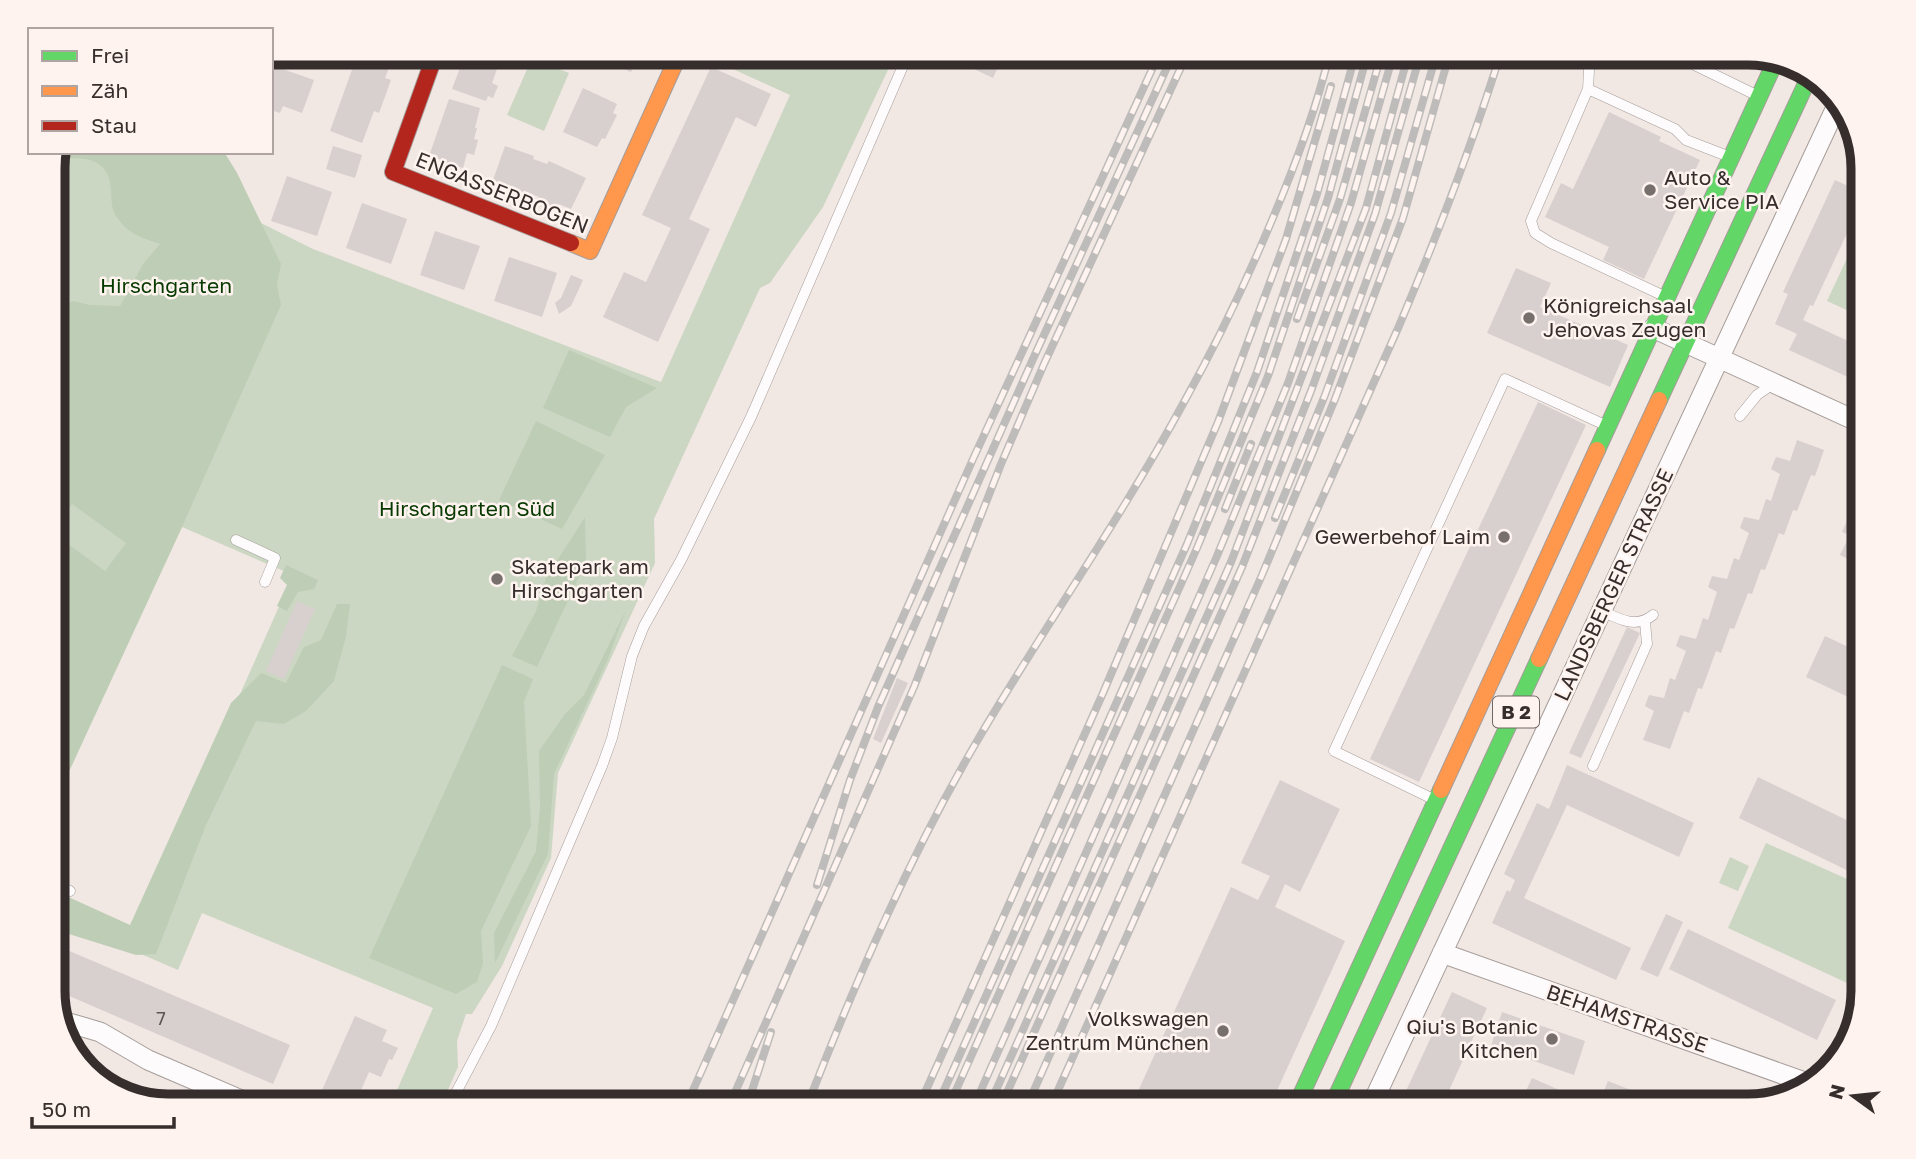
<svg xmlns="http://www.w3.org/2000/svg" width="1916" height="1159" viewBox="0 0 1916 1159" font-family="'Golos Text',sans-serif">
	<rect width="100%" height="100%" fill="#f1e7e3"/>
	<path fill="#ccd7c3" d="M 698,53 L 896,53 L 823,207 L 770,283 L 760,288 L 654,519 L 655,563 L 558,773 L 551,858 L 502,966 L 472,1014 L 466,1014 L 457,1041 L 458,1067 L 441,1106 L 390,1106 L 433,1008 L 202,913 L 178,970 L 127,948 L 293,575 L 182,527 L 53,806 L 53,161 L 56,152 L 224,152 L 237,173 L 259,222 L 313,249 L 661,382 L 790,95 Z
		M 532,58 L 569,73 L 544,131 L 507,115 Z
		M 1863,224 L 1863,286 L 1851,312 L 1827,301 Z
		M 1766,843 L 1863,886 L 1863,976 L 1858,988 L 1728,928 Z
		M 1730,857 L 1749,866 L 1738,891 L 1719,883 Z"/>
	<path fill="#becdb5" d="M 56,152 L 224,152 L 237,173 L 281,264 L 277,285 L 281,305 L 182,527 L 53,806 L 53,533 L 105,571 L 126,543 L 72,504 L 53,530 L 53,306 L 56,308 L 73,301 L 90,305 L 120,306 L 143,264 L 160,244 C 140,237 129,235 116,216 C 109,206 113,190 109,178 C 101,155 72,156 53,162 Z
		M 569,350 L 657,388 L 626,407 L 610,437 L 543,408 Z
		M 536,421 L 605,455 L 562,529 L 499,500 Z
		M 585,517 L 586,562 L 537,667 L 512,656 L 536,611 L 546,578 Z
		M 286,565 L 318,580 L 314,589 L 298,592 L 287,611 L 277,606 L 287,585 L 280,578 Z
		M 337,604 L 350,604 L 346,636 L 334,681 L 306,711 L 284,724 L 256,721 L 206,825 L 156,954 L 136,955 L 53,929 L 53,890 L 130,925 L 231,703 L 261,673 L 286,683 L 304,647 L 321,640 Z
		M 626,610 L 608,659 L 554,774 L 548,854 L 495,963 L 494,933 L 536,851 L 540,807 L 539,751 L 565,714 L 584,695 Z
		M 502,665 L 533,679 L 524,702 L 531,826 L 481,931 L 483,963 L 477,982 L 456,994 L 369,958 Z"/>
	<path fill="#d8d0ce" d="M 466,52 L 503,52 L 502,54 L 508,57 L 504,68 L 498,66 L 492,83 L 498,86 L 493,98 L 488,96 L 486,101 L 452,89 Z
		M 588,52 L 640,52 L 631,72 L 611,64 L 609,69 L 595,63 L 597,57 Z
		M 963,52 L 1005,52 L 993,78 L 959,62 Z
		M 358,53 L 390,65 L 385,78 L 391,80 L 379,113 L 374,111 L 362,143 L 330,131 Z
		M 271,65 L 314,80 L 302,113 L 283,106 L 280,113 L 271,110 Z
		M 711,67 L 771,94 L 756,127 L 736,117 L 689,219 L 710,229 L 658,342 L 603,317 L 624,272 L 646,282 L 671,228 L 642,215 Z
		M 583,88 L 617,104 L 613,113 L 617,115 L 605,139 L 602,138 L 597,147 L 563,132 Z
		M 449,99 L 480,108 L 475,128 L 477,128 L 474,139 L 478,140 L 474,155 L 467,153 L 463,168 L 454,165 L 452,171 L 440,168 L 442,160 L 429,156 Z
		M 1609,112 L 1661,137 L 1659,141 L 1700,160 L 1644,279 L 1603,260 L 1609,247 L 1545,217 L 1561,183 L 1573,189 Z
		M 333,146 L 362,155 L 355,178 L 326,169 Z
		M 505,146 L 534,156 L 533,159 L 547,164 L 549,161 L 586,178 L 571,209 L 559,204 L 557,210 L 537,203 L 539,197 L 526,192 L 523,198 L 503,191 L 506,185 L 493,180 Z
		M 287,176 L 332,192 L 317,236 L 271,221 Z
		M 1835,180 L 1863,193 L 1863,199 L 1813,306 L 1810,305 L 1803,320 L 1863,348 L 1863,384 L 1789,350 L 1797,334 L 1775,324 L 1788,294 L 1783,292 Z
		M 362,203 L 407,219 L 391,264 L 346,248 Z
		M 435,231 L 480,246 L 464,290 L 420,275 Z
		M 509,257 L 557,273 L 542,317 L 494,301 Z
		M 1516,268 L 1551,283 L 1540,307 L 1628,345 L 1610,387 L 1487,333 Z
		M 571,275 L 583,280 L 571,306 L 559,314 L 555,303 L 561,298 Z
		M 1538,402 L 1586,425 L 1419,782 L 1370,759 Z
		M 1797,440 L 1824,450 L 1815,476 L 1811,475 L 1797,511 L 1793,510 L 1784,535 L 1779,533 L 1765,570 L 1761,569 L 1752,594 L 1748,593 L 1734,629 L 1730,628 L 1721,653 L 1716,651 L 1702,689 L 1698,688 L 1689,713 L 1684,711 L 1670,749 L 1643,740 L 1654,711 L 1645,706 L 1649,695 L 1664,698 L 1670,678 L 1675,680 L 1686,651 L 1676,646 L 1680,635 L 1696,639 L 1703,618 L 1708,620 L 1717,592 L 1708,587 L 1712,576 L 1727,579 L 1734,558 L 1739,560 L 1749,533 L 1740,528 L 1744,517 L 1759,520 L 1766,499 L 1771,501 L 1780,474 L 1771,469 L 1776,457 L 1790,461 Z
		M 1863,485 L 1863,534 L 1850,560 L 1840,555 L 1850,535 L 1842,532 Z
		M 297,601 L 315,609 L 284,679 L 266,671 Z
		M 1627,627 L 1640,633 L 1581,758 L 1569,753 Z
		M 1825,636 L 1863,654 L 1863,704 L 1806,677 Z
		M 897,678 L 908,683 L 881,743 L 873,739 Z
		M 1567,765 L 1694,823 L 1679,857 L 1567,805 L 1524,898 L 1631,948 L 1616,980 L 1492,923 L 1507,890 L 1510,892 L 1515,880 L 1504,874 L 1537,803 L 1549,809 Z
		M 1758,777 L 1863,828 L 1863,878 L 1739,818 Z
		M 1280,780 L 1340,809 L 1300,892 L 1285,884 L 1275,907 L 1345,941 L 1270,1106 L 1148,1106 L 1134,1100 L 1231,887 L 1258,900 L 1270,876 L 1241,863 Z
		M 1666,914 L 1683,922 L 1658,977 L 1640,969 Z
		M 1688,929 L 1836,1000 L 1817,1040 L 1669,969 Z
		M 53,944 L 290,1045 L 273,1084 L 53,989 Z
		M 1452,992 L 1487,1008 L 1467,1051 L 1442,1106 L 1399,1106 Z
		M 1502,1012 L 1585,1041 L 1574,1075 L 1491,1046 Z
		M 355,1016 L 387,1030 L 382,1041 L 398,1048 L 392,1060 L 389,1059 L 381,1077 L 369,1072 L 354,1106 L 315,1106 Z
		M 1532,1078 L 1566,1093 L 1560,1106 L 1519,1106 Z
		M 1608,1081 L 1651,1098 L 1672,1106 L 1598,1106 Z
		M 1756,1095 L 1770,1101 L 1751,1106 Z"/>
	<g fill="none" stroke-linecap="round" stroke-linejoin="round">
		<defs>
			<path id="lane" d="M 1590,52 L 1588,89 L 1675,129 L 1686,140 L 1730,157
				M 1668,52 L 1756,95
				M 1588,89 L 1531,221 L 1535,233 L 1551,243 L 1664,296
				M 1740,416 L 1757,395 L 1773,384
				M 236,540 L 275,558 L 265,582
				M 1602,611 C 1619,619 1636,629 1653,615
				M 1593,766 L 1647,644 L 1645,622
				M 1433,799 L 1334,751 L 1505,379 L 1605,425
				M 53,883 L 70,891
				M 449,1106 L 491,1026 L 602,766 L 612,738 L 632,656 L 644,626 L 681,560 L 751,417 L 909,52"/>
			<path id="street" d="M 1653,328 L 1863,424
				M 1442,953 L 1813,1085
				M 59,1020 L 100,1032 L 148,1060 L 255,1106
				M 1371,1106 L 1839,101"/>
			<path id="fast" d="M 1659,400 L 1811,73
				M 1597,450 L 1776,60
				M 1296,1106 L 1441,790
				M 1332,1106 L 1539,659"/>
			<path id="slow" d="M 571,243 L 590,251 L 680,52
				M 1539,659 L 1659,400
				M 1441,790 L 1597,450"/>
			<path id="jam" d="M 436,52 L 393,172 L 571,243"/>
		</defs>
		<use href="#lane" stroke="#a59d9a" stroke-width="11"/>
		<use href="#street" stroke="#a59d9a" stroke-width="21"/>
		<use href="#fast" stroke="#a59d9a" stroke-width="18"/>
		<use href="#slow" stroke="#a59d9a" stroke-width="18"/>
		<use href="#jam" stroke="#a59d9a" stroke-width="18"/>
		<use href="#lane" stroke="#fdfbfb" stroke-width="10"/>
		<use href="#street" stroke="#fdfbfb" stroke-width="19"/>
		<use href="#fast" stroke="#63d668" stroke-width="16"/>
		<use href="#slow" stroke="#ff974d" stroke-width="16"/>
		<use href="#jam" stroke="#b3261e" stroke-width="16"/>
		<defs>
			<path id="rail" d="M 1297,319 L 1340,199 L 1382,52
				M 1225,509 L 1251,444
				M 1275,518 L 1325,395 L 1391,213 L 1437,52
				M 817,885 L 850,780 L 878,707 L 1033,359 L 1174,52
				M 686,1106 L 973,459 L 1160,52
				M 729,1106 L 914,687 L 1001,464 L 1044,364 L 1188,52
				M 747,1106 L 771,1032
				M 807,1106 C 856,980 911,853 980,736 C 1046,624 1122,517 1184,402 C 1217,343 1246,282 1272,220 C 1295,166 1316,110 1330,52
				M 919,1106 L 1103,693 L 1218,422 L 1286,239 L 1331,86
				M 937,1106 L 1187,544 L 1257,372 L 1317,194 L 1356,52
				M 949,1106 L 1197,548 L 1268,376 L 1328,198 L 1368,52
				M 974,1106 L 1217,556 L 1288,383 L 1351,203 L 1394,52
				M 989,1106 L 1231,562 L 1366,208 L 1409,52
				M 1001,1106 L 1242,567 L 1311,391 L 1375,214 L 1421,52
				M 1027,1106 L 1262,575 L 1335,399 L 1403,218 L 1450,52
				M 1051,1106 L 1399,326 C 1437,236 1472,146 1501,52"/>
		</defs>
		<use href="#rail" stroke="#bebcba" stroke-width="8"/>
		<use href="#rail" stroke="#fff3ef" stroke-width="5" stroke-dasharray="16" stroke-linecap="butt"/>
	</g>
	<g fill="#776f6c" stroke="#fff3ef" stroke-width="2.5">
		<circle cx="1650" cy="190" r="7"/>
		<circle cx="1529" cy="318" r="7"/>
		<circle cx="1504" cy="537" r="7"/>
		<circle cx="497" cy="579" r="7"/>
		<circle cx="1223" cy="1031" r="7"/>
		<circle cx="1552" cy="1039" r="7"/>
	</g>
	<g text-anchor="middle" stroke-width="5" stroke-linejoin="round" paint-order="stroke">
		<g font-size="18" fill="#5e5654">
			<text x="161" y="1025">7</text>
		</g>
		<rect fill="#fff3ef" stroke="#726966" stroke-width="2" x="1493" y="696.5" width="46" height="31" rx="5"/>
		<g font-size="19" font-weight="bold" fill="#362e2c">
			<text x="1516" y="719">B 2</text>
		</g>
		<g font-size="21" fill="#362e2c" stroke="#fff3ef" text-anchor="start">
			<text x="1664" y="185">Auto &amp;<tspan x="1664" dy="24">Service PIA</tspan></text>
			<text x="1543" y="313">Königreichsaal<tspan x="1543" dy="24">Jehovas Zeugen</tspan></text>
			<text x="1490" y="544" text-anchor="end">Gewerbehof Laim</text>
			<text x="511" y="574">Skatepark am<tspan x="511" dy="24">Hirschgarten</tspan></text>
			<text x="1209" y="1026" text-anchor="end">Volkswagen<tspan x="1209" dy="24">Zentrum München</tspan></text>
			<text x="1538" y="1034" text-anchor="end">Qiu's Botanic<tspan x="1538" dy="24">Kitchen</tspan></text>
		</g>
		<g font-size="21" fill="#362e2c" stroke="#fff3ef">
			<text transform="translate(502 193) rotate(22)" y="7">ENGASSERBOGEN</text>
			<text transform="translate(1614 585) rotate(-65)" y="7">LANDSBERGER STRASSE</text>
			<text transform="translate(1627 1019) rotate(19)" y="7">BEHAMSTRASSE</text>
		</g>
		<g font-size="21" fill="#073a00" stroke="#fff3ef">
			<text x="166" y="293">Hirschgarten</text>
			<text x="467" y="516">Hirschgarten Süd</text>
		</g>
	</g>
	<path d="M0 0H1916V1159H0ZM168 65H1748A103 103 0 0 1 1851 168V991A103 103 0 0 1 1748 1094H168A103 103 0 0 1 65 991V168A103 103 0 0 1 168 65Z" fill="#fff3ef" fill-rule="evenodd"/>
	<path fill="none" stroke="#362e2c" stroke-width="9" d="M168 65H1748A103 103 0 0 1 1851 168V991A103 103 0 0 1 1748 1094H168A103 103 0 0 1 65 991V168A103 103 0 0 1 168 65Z"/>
	<rect x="28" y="28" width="245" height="126" fill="#fff3ef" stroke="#afa4a1" stroke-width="2"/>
	<rect x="42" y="51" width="35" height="10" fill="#63d668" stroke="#afa4a1" stroke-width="2"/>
	<text x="91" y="63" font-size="21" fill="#362e2c">Frei</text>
	<rect x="42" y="86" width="35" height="10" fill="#ff974d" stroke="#afa4a1" stroke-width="2"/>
	<text x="91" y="98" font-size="21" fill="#362e2c">Zäh</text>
	<rect x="42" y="121" width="35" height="10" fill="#b3261e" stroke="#afa4a1" stroke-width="2"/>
	<text x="91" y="133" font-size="21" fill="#362e2c">Stau</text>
	<g transform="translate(1853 1096) rotate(285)" stroke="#fff3ef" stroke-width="5" paint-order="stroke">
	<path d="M0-5L12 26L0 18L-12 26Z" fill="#362e2c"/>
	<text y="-10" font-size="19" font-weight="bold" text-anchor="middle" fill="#362e2c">N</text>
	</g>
	<path d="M32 1117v10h142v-10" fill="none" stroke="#362e2c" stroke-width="3.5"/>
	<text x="42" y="1117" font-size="21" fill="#362e2c" stroke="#fff3ef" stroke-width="5" paint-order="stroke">50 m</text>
</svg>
